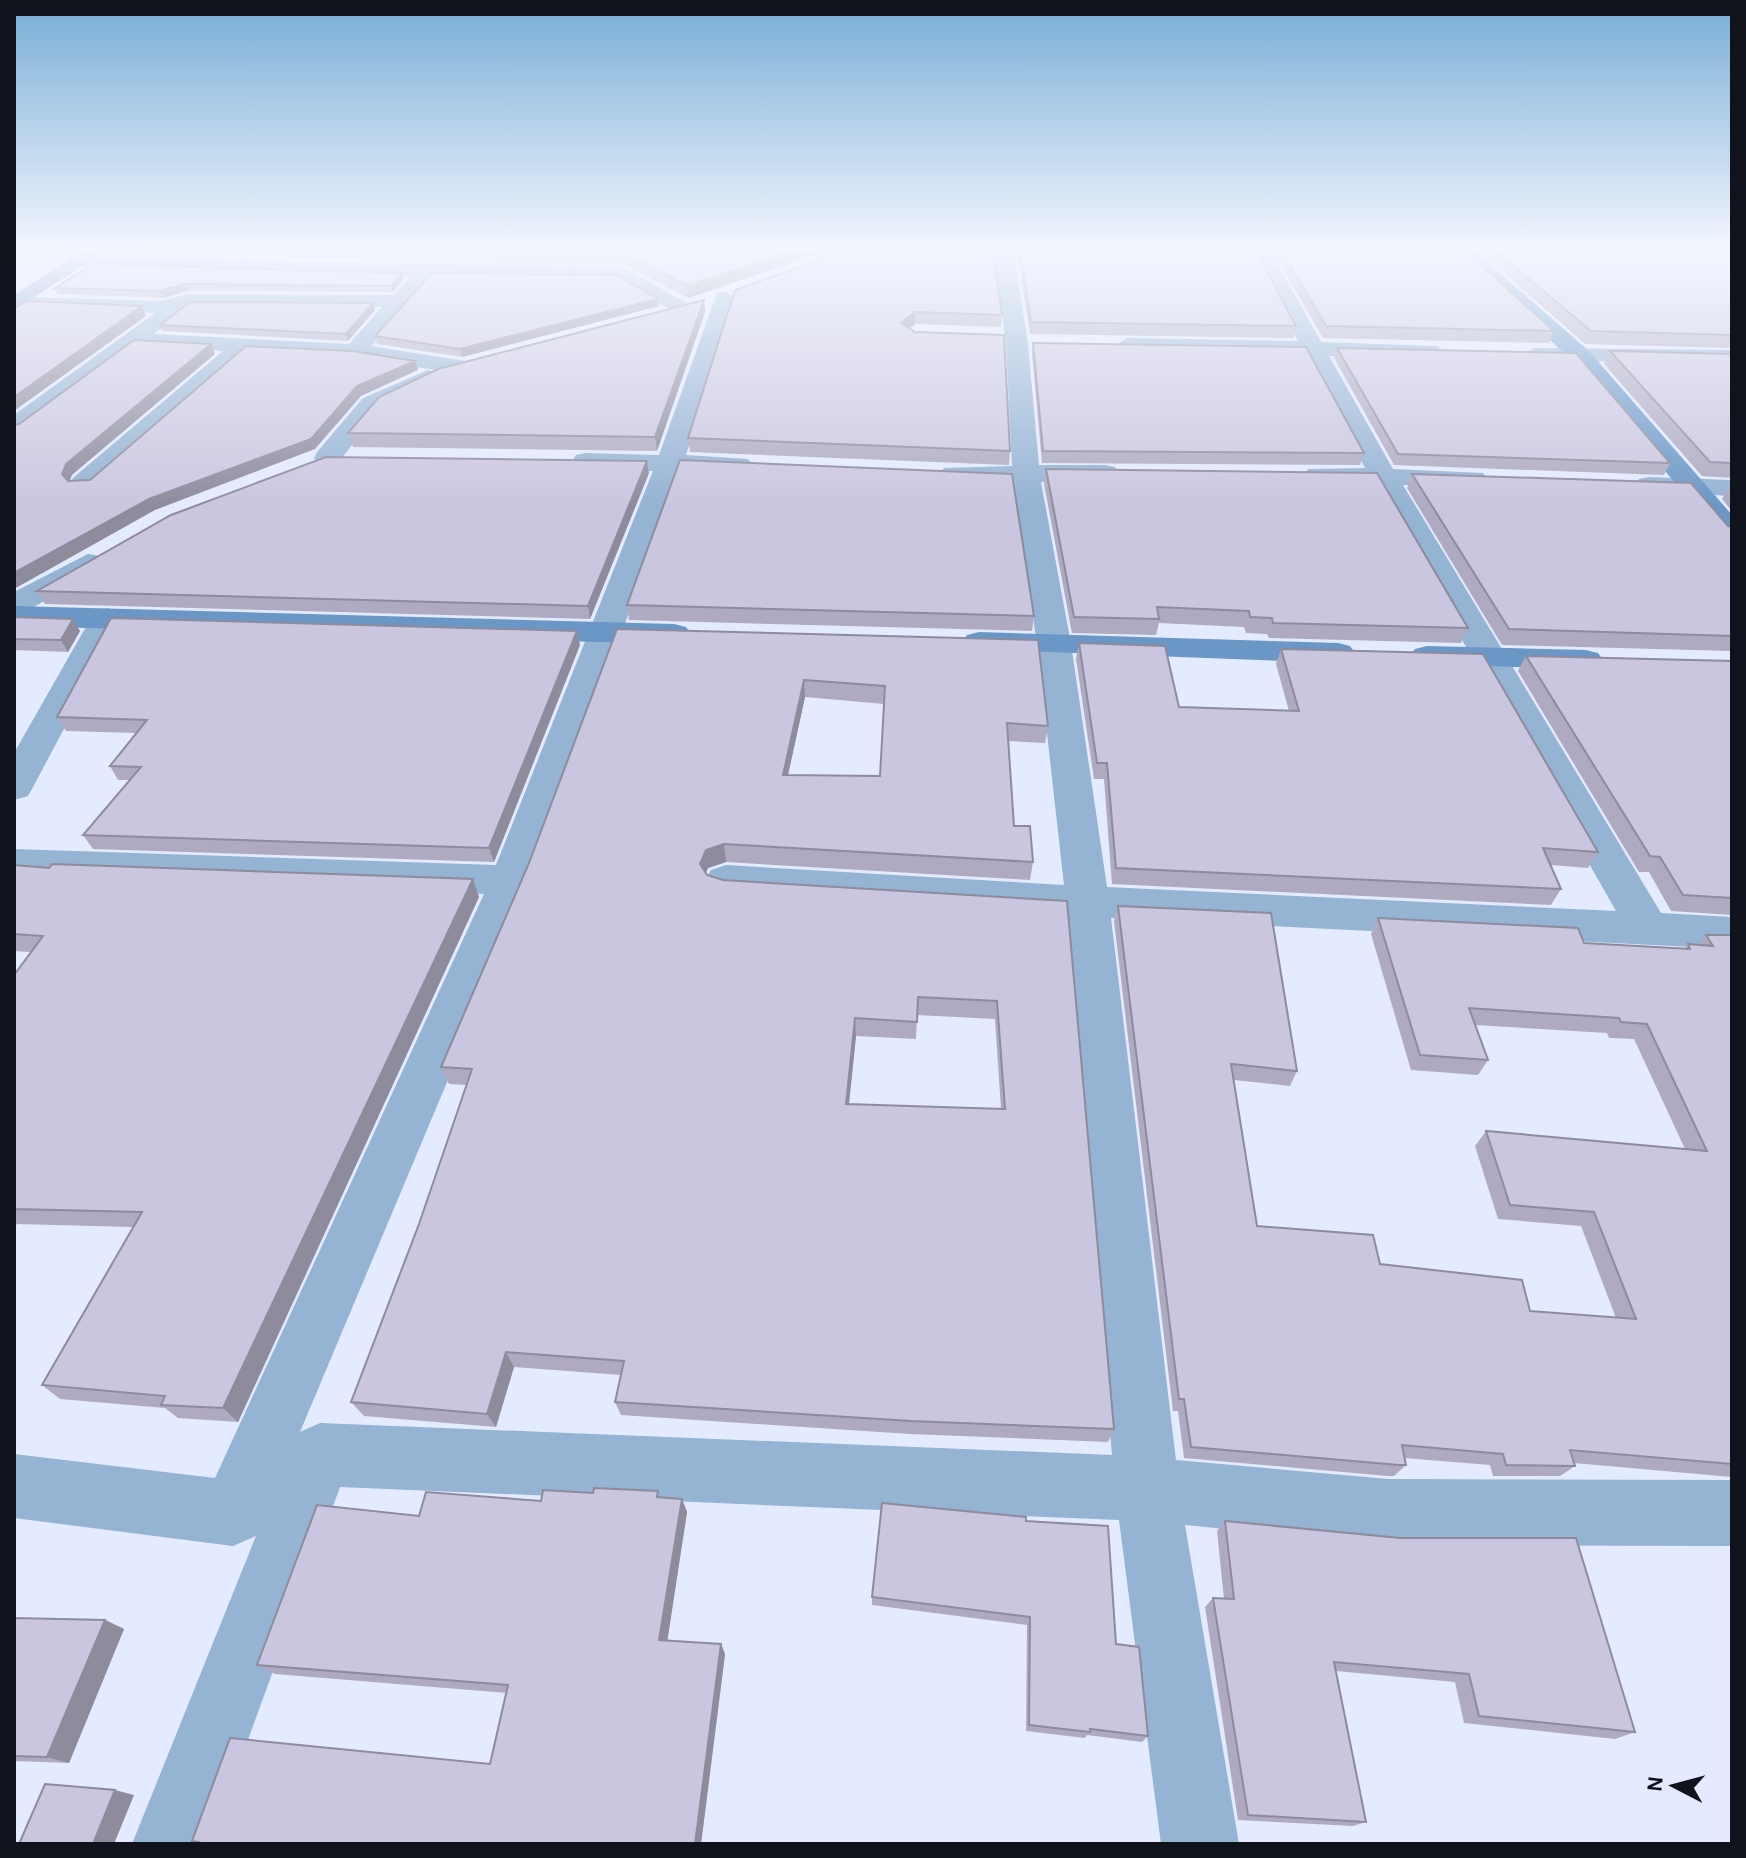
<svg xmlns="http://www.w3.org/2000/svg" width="1746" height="1858" viewBox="0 0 1746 1858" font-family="'Alegreya Sans',sans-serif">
	<rect width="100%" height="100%" fill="#e4eaff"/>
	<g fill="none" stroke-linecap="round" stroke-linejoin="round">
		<path fill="#95b3d3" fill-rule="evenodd" d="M 993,247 L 1013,247 L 1028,344 L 1039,465 L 1105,465 L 1115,467 L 1119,473 L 1115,479 L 1105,481 L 1041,482 L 1071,644 L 1107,887 L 1616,911 L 1374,485 L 1308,481 L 1304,475 L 1308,469 L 1365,468 L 1306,355 L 1127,352 L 1116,345 L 1127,338 L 1298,341 L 1248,247 L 1268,247 L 1321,342 L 1438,346 L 1442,351 L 1430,358 L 1329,356 L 1393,469 L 1483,473 L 1487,479 L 1483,485 L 1473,487 L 1403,485 L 1661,913 L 1732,917 L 1732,949 L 1111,918 L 1176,1460 L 1388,1479 L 1732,1480 L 1732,1546 L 1388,1545 L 1185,1525 L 1239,1844 L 1161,1844 L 1119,1520 L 340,1487 L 210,1844 L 132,1844 L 256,1536 L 233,1546 L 14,1518 L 14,1454 L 215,1478 L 484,894 L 14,877 L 14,849 L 496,865 L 653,471 L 586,469 L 576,467 L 572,461 L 576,455 L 586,453 L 659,455 L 717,293 L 724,291 L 735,297 L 686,455 L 748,459 L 752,465 L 748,471 L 680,472 L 532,880 L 300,1432 L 320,1423 L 1112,1455 L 1067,916 L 726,895 L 711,890 L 705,880 L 711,870 L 726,865 L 1064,885 L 1037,644 L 1013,483 L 944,480 L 940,474 L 944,468 L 1012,466 L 1006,344 Z
			M 1335,247 L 1558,250 L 1568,256 L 1558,262 L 1467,262 L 1345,253 Z
			M 78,257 L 623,267 L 697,309 L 694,314 L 678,314 L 619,279 L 432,277 L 371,346 L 465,361 L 469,366 L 465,371 L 457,373 L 355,358 L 249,353 L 94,489 L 74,489 L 70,483 L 74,477 L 223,351 L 137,347 L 23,432 L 14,435 L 14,415 L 155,313 L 35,308 L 27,307 L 24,302 L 27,297 L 163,301 L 187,294 L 394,295 L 410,277 L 71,267 L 68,263 ZM 192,306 L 382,307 L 349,344 L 154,334 Z
			M 1534,348 L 1732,350 L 1732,364 L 1526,360 L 1522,355 Z
			M 428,370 L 436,372 L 440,377 L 436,382 L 381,408 L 337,464 L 317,464 L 314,458 L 317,452 L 363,398 Z
			M 1649,477 L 1732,480 L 1732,496 L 1639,491 L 1635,485 L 1639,479 Z
			M 88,554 L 99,556 L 103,563 L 99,570 L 25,612 L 14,615 L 14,592 Z
			M 107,608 L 119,611 L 123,618 L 33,787 L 28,796 L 14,800 L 14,753 L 91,618 L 95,611 Z"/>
		<path fill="#6a97c6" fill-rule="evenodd" d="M 89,247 L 112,247 L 14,310 L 14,295 Z
			M 1448,247 L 1470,247 L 1589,351 L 1732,515 L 1732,542 L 1722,539 L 1573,361 Z
			M 14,606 L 674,624 L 686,627 L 691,634 L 686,641 L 674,644 L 14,626 Z
			M 979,632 L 1338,643 L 1350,646 L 1355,653 L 1350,660 L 1338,663 L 967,649 L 962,642 L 967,635 Z
			M 1427,646 L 1586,650 L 1598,653 L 1603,660 L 1598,667 L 1586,670 L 1415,663 L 1410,656 L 1415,649 Z"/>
	</g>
	<path fill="#afaac1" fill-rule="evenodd" d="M 138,247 L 838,247 L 688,298 L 623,264 L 141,255 Z
		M 855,247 L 1002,315 L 1001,327 L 915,324 L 910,328 L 1010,451 L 1009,465 L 690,452 L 688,438 Z
		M 1016,247 L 1254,247 L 1296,326 L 1293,338 L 1030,334 Z
		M 1270,247 L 1381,247 L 1554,331 L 1549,343 L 1323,338 Z
		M 1626,247 L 1732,247 L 1732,248 Z
		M 1499,254 L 1732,254 L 1732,348 L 1585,344 L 1495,265 Z
		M 402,273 L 403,280 L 393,292 L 187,291 L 163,298 L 58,294 L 55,288 Z
		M 658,299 L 659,306 L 462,357 L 377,344 L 375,336 Z
		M 373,303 L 375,310 L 348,341 L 163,331 L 160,325 Z
		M 705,312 L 657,451 L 353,447 L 348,433 Z
		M 1033,343 L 1364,453 L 1360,465 L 1042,463 L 1032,354 Z
		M 1337,348 L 1670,463 L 1664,475 L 1394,465 L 1334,358 Z
		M 1610,351 L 1732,354 L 1732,478 L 1702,476 L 1604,364 Z
		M 1046,469 L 1468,628 L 1461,643 L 1269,638 L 1267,634 L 1246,633 L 1244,627 L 1159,623 L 1156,635 L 1072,633 L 1044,484 Z
		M 649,473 L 590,619 L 45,604 L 37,591 Z
		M 1412,474 L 1732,527 L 1732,651 L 1502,645 L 1407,488 Z
		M 1732,484 L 1732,511 L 1722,499 L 1730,485 Z
		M 627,605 L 1034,616 L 1032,631 L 629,620 Z
		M 14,617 L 80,631 L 68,652 L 14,650 Z
		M 617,629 L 1038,640 L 1048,726 L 1045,743 L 1008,741 L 1014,826 L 1033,862 L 1030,880 L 726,862 L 708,868 L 706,873 L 707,875 L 723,880 L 1067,901 L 1114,1429 L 1108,1442 L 910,1434 L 621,1415 L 615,1402 L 621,1375 L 514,1367 L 496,1427 L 364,1416 L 351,1402 L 419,1224 L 467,1085 L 449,1084 L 441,1067 L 529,863 ZM 805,697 L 884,704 L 880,776 L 788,775 ZM 917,1015 L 995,1019 L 1001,1109 L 849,1104 L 856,1036 L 916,1039 Z
		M 1079,643 L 1179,707 L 1289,711 L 1276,664 L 1281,649 L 1598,852 L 1588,868 L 1551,865 L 1561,889 L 1551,905 L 1112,884 L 1104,779 L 1094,779 L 1076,659 Z
		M 580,645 L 494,862 L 93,849 L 83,835 L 130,780 L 118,780 L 110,766 L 136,733 L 66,731 L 57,717 Z
		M 1526,656 L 1732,661 L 1732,915 L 1671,911 L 1649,872 L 1639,872 L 1518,671 Z
		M 14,865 L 473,879 L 479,897 L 238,1422 L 178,1418 L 165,1408 L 60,1399 L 42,1385 L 133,1227 L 17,1224 L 14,1228 L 14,975 L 31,952 L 14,951 Z
		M 1118,906 L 1297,1071 L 1290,1086 L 1234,1080 L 1257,1226 L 1530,1311 L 1616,1318 L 1581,1226 L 1498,1219 L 1475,1146 L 1486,1131 L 1685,1149 L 1634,1039 L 1609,1038 L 1607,1033 L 1475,1025 L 1488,1060 L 1478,1075 L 1411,1070 L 1371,934 L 1378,918 L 1584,943 L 1685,948 L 1688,944 L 1698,945 L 1706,935 L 1732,935 L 1732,1477 L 1574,1463 L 1575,1466 L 1560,1476 L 1493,1476 L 1490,1465 L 1404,1458 L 1406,1465 L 1394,1476 L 1388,1476 L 1184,1458 L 1178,1411 L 1173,1411 L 1114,921 Z
		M 661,1497 L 682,1499 L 687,1512 L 667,1640 L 721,1644 L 725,1654 L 701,1844 L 198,1844 L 198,1842 L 192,1841 L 490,1764 L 507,1693 L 275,1674 L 257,1665 L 419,1516 L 541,1501 Z
		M 1026,1521 L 1116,1644 L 1148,1736 L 1142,1742 L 1087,1735 L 1085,1738 L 1026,1731 L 1027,1625 L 872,1605 L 872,1597 Z
		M 1225,1521 L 1635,1732 L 1615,1739 L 1464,1723 L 1455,1682 L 1336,1671 L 1366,1822 L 1353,1826 L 1238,1820 L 1205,1607 L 1213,1598 L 1224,1599 L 1217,1531 Z
		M 14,1618 L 105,1620 L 124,1629 L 69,1763 L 14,1761 Z"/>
	<path fill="#8e8b9d" d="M 804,247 L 838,247 L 688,298 L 687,286 Z
		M 402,273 L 403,280 L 393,292 L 391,286 Z
		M 184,284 L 187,291 L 163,298 L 160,291 Z
		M 658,299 L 659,306 L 462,357 L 460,349 Z
		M 704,300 L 705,312 L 657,451 L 655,437 Z
		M 373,303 L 375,310 L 348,341 L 346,334 Z
		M 142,306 L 146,316 L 14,411 L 14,397 Z
		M 915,312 L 915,324 L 901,335 L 901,323 Z
		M 211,344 L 215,354 L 72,475 L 68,485 L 62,474 L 66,464 Z
		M 415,361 L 418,370 L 361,396 L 315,449 L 155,510 L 14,589 L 14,573 L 357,386 Z
		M 647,461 L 649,473 L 590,619 L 588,606 Z
		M 73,619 L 80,631 L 68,652 L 61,640 Z
		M 577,631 L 580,645 L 494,862 L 489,848 Z
		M 804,680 L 805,697 L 784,793 L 783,775 Z
		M 724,844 L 726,862 L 708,868 L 702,882 L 700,864 L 706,850 Z
		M 473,879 L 479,897 L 238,1422 L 223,1408 Z
		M 855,1018 L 856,1036 L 847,1121 L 846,1104 Z
		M 506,1352 L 514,1367 L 496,1427 L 487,1414 Z
		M 682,1499 L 687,1512 L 666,1650 L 659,1640 Z
		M 105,1620 L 124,1629 L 69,1763 L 47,1757 Z
		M 721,1644 L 725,1654 L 701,1844 L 695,1844 Z
		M 115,1790 L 134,1795 L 114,1844 L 93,1844 Z"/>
	<path fill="#cbc6e0" stroke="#8e8b9d" stroke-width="2" fill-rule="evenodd" d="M 316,247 L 804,247 L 687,286 L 621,253 Z
		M 855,247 L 992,247 L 1002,315 L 915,312 L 901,323 L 915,332 L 1004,335 L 1010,451 L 688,438 L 735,290 Z
		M 1019,247 L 1254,247 L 1296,326 L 1031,322 Z
		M 1279,247 L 1381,247 L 1467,253 L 1554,331 L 1326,326 Z
		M 1499,254 L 1732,254 L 1732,335 L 1591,331 Z
		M 94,264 L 402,273 L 391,286 L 184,284 L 160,291 L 55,288 Z
		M 432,273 L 617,275 L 658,299 L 460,349 L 375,336 Z
		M 704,300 L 655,437 L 348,433 L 379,397 L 438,369 Z
		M 27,301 L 142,306 L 14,397 L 14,309 Z
		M 190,302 L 373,303 L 346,334 L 160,325 Z
		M 134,340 L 211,344 L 66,464 L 62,474 L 68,481 L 90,480 L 246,346 L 352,351 L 415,361 L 357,386 L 311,439 L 149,499 L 14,573 L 14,425 L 19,424 Z
		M 1033,343 L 1306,347 L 1364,453 L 1043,451 Z
		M 1337,348 L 1576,353 L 1670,463 L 1398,454 Z
		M 1610,351 L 1732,354 L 1732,463 L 1710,462 Z
		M 326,457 L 647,461 L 588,606 L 37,591 L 171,515 Z
		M 680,460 L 1012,474 L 1034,616 L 627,605 Z
		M 1046,469 L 1377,473 L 1468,628 L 1273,623 L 1272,618 L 1250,617 L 1249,611 L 1157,607 L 1159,619 L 1074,617 Z
		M 1412,474 L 1691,483 L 1728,526 L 1732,527 L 1732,636 L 1509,629 Z
		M 14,617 L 73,619 L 61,640 L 14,639 Z
		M 111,618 L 577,631 L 489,848 L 83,835 L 141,767 L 110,766 L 147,720 L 57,717 Z
		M 617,629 L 1038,640 L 1048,726 L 1007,723 L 1014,826 L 1030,826 L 1033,862 L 724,844 L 706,850 L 700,864 L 707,875 L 723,880 L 1067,901 L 1114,1429 L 911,1421 L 615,1402 L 624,1361 L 506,1352 L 487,1414 L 351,1402 L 419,1224 L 472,1069 L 441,1067 L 529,863 ZM 804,680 L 885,686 L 880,776 L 783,775 ZM 918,997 L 997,1001 L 1005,1109 L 846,1104 L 855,1018 L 917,1022 Z
		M 1079,643 L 1165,646 L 1179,707 L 1299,711 L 1281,649 L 1483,654 L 1598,852 L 1543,848 L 1561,889 L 1116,868 L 1107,763 L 1097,763 Z
		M 1526,656 L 1732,661 L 1732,898 L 1683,895 L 1660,857 L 1650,856 Z
		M 52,864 L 473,879 L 223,1408 L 161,1405 L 165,1396 L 42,1385 L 142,1212 L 14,1209 L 14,975 L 43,936 L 14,934 L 14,865 L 49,868 Z
		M 1118,906 L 1271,913 L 1297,1071 L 1231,1064 L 1257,1226 L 1373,1235 L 1380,1264 L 1522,1280 L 1530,1311 L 1636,1319 L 1594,1212 L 1510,1205 L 1486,1131 L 1707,1151 L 1647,1024 L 1621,1022 L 1619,1018 L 1469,1008 L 1488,1060 L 1420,1055 L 1378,918 L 1578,928 L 1584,943 L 1690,949 L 1688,944 L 1713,946 L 1706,935 L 1732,935 L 1732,1464 L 1570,1450 L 1575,1466 L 1506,1465 L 1503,1454 L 1402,1445 L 1406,1465 L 1399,1465 L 1191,1447 L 1184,1399 L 1179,1399 Z
		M 594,1488 L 658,1491 L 657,1497 L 682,1499 L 659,1640 L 721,1644 L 695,1844 L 198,1844 L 199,1842 L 192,1841 L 230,1738 L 490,1764 L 508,1685 L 257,1665 L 317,1505 L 419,1516 L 426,1492 L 541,1501 L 543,1490 L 593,1493 Z
		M 882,1503 L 1026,1517 L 1026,1521 L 1108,1526 L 1116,1644 L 1139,1647 L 1148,1736 L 1090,1729 L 1090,1732 L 1029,1725 L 1030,1617 L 872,1597 Z
		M 1225,1521 L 1400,1538 L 1576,1538 L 1635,1732 L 1479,1716 L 1469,1674 L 1334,1662 L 1366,1822 L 1248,1815 L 1213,1598 L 1234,1599 Z
		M 14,1618 L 105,1620 L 47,1757 L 14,1756 Z
		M 45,1784 L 115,1790 L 93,1844 L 19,1844 Z"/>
	<linearGradient id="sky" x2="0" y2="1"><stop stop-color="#77add6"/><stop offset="0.49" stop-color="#f3f6ff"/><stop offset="1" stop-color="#f3f6ff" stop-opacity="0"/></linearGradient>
	<rect width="1746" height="507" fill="url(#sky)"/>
	<rect width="1746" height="1858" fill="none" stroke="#11131c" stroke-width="32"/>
	<g transform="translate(1674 1786) rotate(276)" stroke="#e4eaff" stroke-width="6" paint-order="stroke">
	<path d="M0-6L14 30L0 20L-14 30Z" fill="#11131c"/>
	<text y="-12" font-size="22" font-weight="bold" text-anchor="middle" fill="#11131c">N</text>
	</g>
</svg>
